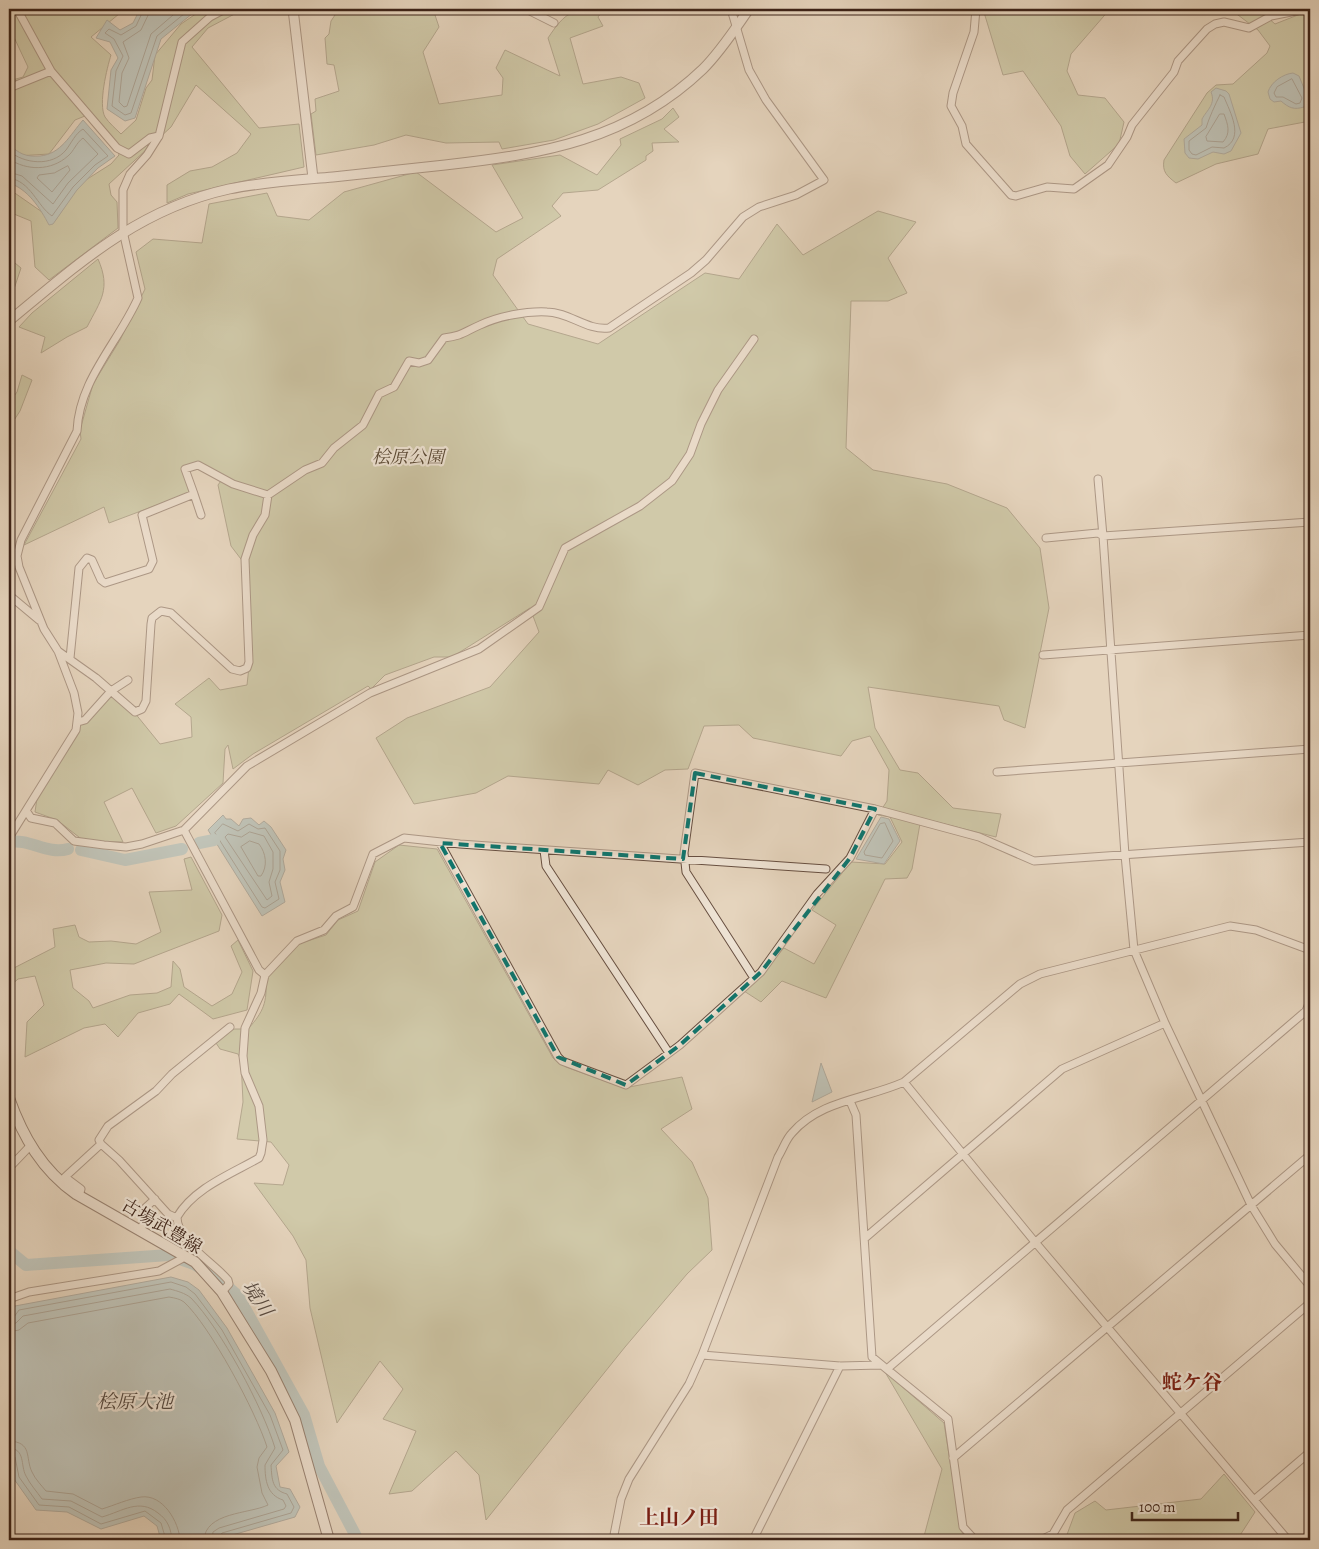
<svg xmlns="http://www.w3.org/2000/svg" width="1319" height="1549" viewBox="0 0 1319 1549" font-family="Alegreya,'Noto Serif JP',serif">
	<rect width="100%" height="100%" fill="#e5d4bd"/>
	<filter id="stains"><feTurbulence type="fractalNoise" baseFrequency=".004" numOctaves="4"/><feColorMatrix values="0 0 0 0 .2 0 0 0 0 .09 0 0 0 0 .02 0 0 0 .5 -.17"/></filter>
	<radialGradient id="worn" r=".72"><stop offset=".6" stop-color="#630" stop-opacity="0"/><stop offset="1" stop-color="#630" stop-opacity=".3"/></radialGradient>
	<path fill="#b5bd90" stroke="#797054" d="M 9,9 L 125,9 L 91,37 L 111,55 C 107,68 98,104 105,117 C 109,123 116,129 121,134 L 136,120 L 146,88 L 152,80 L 155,55 L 181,24 L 203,9 L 244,9 L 208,28 L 192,47 L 259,128 L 299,124 L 304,167 L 188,194 L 167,203 L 167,185 L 190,171 L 212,167 L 237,153 L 251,134 L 196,85 L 171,127 L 109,184 L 111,195 L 117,202 L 118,228 L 49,280 L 35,267 L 31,221 L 9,212 L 9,189 L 55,221 L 81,183 L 111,164 L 119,155 L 116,143 L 90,114 L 75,120 L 49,154 L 17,156 L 9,148 L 9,81 L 23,77 L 28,67 L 12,33 L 9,33 Z
		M 339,9 L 433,9 L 439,27 L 423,52 L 439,104 L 502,95 L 503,78 L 496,68 L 505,50 L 560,76 L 548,38 C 566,11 572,9 604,9 L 598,17 L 603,26 L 570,38 L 583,84 L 621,77 L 639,83 L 645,98 L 598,124 L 554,140 L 502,149 L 499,142 L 446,143 L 406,135 L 374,145 L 316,155 L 311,114 L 316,111 L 315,99 L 339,91 L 334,65 L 327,64 L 325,38 L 329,34 L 331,21 Z
		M 983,9 L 1110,9 L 1071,54 L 1067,71 L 1078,95 L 1105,98 L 1124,122 L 1119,144 L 1085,174 L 1070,156 L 1061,126 L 1023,71 L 1003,75 Z
		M 1230,9 L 1258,9 L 1275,24 L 1308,11 L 1306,57 L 1310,65 L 1310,121 L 1268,129 L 1258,154 L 1216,164 L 1176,183 C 1167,176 1162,172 1164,160 L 1207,93 L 1216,85 L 1233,84 L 1267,53 L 1270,46 L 1258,30 Z
		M 673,108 L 679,117 L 664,129 L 679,142 L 652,143 L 653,151 L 646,156 L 646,160 L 598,190 L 563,193 L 552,206 L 561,216 L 497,259 L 493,275 L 528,324 L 598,344 L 705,273 L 739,279 L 777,224 L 803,255 L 878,211 L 916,222 L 888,258 L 907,293 L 888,301 L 851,301 L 846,448 L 873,470 L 947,484 L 1007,508 L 1040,548 L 1049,608 L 1025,728 L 1004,720 L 999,706 L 868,687 L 875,728 L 900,770 L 918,773 L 953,808 L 1001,814 L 996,837 L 921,818 L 912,869 L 907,878 L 885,879 L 826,998 L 782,981 L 761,1002 L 744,991 L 784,948 L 814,964 L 836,925 L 812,910 L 851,862 L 885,864 L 902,842 L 890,817 L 878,815 L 887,801 L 889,770 L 870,736 L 852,741 L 841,756 L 753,738 L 739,725 L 704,726 L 688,769 L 665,770 L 638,785 L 608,770 L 599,784 L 508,776 L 476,793 L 414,804 L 376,738 L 407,718 L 490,687 L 539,632 L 530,608 L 452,657 L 434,657 L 385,675 L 371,689 L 368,686 L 253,754 L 233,769 L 228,745 L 225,749 L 223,783 L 176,826 L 156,833 L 132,788 L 104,802 L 123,842 L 84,841 L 57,820 L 35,812 L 37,798 L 79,722 L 117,691 L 160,744 L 192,737 L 191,717 L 175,704 L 209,678 L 220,690 L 247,685 L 251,648 L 247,567 L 231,546 L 218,485 L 223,478 L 198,465 L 185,470 L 189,493 L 109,523 L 104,507 L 24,545 L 81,439 L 80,430 L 93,384 L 120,340 L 145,289 L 136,252 L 153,239 L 202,243 L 209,204 L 267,193 L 277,216 L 309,220 L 344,192 L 416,172 L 496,232 L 523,218 L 492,165 L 560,155 L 597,175 L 621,145 L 620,139 L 662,119 Z
		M 9,258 L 21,268 L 9,304 Z
		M 98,259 C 111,289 101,300 87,327 L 67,337 L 41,353 L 45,337 L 19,327 L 32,313 Z
		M 22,375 L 32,380 L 20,411 L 9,428 L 9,403 L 17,392 Z
		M 399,845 L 437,849 L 553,1058 L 566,1067 L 624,1088 L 682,1077 L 692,1109 L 661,1129 L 692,1162 L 708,1198 L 712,1250 L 687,1274 L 625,1347 L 486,1520 L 479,1475 L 456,1451 L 412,1491 L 389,1494 L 416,1431 L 383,1419 L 403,1389 L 380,1361 L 337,1423 L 310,1308 L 306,1260 L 293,1236 L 254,1183 L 283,1185 L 289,1165 L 271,1142 L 237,1139 L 243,1102 L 241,1060 L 238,1054 L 220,1049 L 216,1043 L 232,1029 L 248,1029 C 264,1011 267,1003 266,978 L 298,944 L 326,935 L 338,920 L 358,911 L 375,862 Z
		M 191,857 L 222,915 L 219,931 L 134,964 L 106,963 L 70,970 L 73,988 L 89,1001 L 93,1008 L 130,995 L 157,993 L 171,987 L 173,961 L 180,969 L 184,987 L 212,1006 L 232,994 L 242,972 L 231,946 L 238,940 L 253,971 L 247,1010 L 213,1019 L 179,994 L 170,1004 L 138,1013 L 118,1037 L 105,1024 L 84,1028 L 25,1057 L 27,1022 L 44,1005 L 35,976 L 18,979 L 9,987 L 10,970 L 55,947 L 53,929 L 75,925 L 79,937 L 89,942 L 111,941 L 136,944 L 161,932 L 149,892 L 192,890 L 184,859 Z
		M 885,1372 L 944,1423 L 961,1531 L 968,1540 L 923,1540 L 942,1469 Z
		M 1224,1474 L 1255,1512 L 1237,1540 L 1065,1540 L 1075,1513 L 1095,1501 L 1106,1510 L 1201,1499 Z"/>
	<path fill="#98b7b9" stroke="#747c79" d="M 140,9 L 198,9 L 161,39 L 135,118 L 125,121 L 107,109 L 111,70 L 118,58 L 110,42 L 96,38 L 107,20 L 120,30 L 133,23 Z
		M 1293,73 L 1299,76 L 1308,98 L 1304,107 C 1294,110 1289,108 1281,101 L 1274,102 L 1270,99 L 1268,92 C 1271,82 1283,74 1293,73 Z
		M 1216,88 L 1226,91 L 1229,94 L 1241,133 L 1231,151 L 1224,154 L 1213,152 L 1198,159 L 1189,158 L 1185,153 L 1184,139 L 1202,125 L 1202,119 C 1207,110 1216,104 1211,92 Z
		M 83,120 L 115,156 L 98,168 L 77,190 L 53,224 L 49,225 C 40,208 28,189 9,183 L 9,144 C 19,154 26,157 40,156 C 61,154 70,135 83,120 Z
		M 223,815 L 226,819 L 231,819 L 239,826 L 243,819 L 251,818 L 259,825 L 264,821 L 271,827 L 286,850 L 283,859 L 285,870 L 280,882 L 285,902 L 262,916 L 208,830 Z
		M 881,817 L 889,819 L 900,841 L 884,864 L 856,859 Z
		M 821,1063 L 832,1092 L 812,1102 Z
		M 171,1277 L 188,1282 L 199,1290 L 227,1328 L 275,1413 L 289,1452 L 276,1466 L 280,1487 L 290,1489 L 300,1507 L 295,1517 L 215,1540 L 161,1540 L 157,1526 L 144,1516 L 101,1529 L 67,1512 L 36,1510 L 14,1479 L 9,1443 L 9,1317 L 15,1306 Z"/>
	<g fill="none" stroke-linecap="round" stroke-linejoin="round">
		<path stroke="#6a6d68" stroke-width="1" d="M 144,9 L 136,26 L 121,35 L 109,29 L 105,33 L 114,39 L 123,56 L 116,71 L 112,106 L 125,115 L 131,113 L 157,36 L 190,9
			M 151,9 L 141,30 L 123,42 L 129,58 L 122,73 L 119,102 L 124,107 L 127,106 L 151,34 L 180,9
			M 1292,79 L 1302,98 L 1300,103 L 1296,104 L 1283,97 L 1276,97 L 1274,93 L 1277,87 Z
			M 1220,95 L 1224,97 C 1230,112 1245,138 1224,148 L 1212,147 L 1196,155 L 1192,154 L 1189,150 L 1189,141 L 1206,128 C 1209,118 1215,105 1220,95 Z
			M 1220,114 L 1224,114 C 1228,125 1231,133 1223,142 L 1207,141 L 1206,137 Z
			M 9,151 C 24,164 52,167 66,150 C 72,142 75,134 83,129 L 108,156 L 95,165 L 73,187 L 52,216 C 37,206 31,181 9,178
			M 9,159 C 27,171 51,171 68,156 C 74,151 76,143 83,138 L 98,154 L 68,183 L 53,204 L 22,176 L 9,172
			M 68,166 L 70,170 L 52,192 L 37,178 L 39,175 L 54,173 Z
			M 885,823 L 893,841 L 882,858 L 865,855 L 864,852 L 880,824 Z
			M 223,824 L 238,831 L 249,824 L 258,829 L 265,828 L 280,851 L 280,870 L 275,882 L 279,899 L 265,908 L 262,907 L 215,833 Z
			M 250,832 L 264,836 L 273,852 L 273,869 L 269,882 L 272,896 L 267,900 L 225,837 L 228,834 L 241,837 Z
			M 250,841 L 259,844 C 266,853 268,866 261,876 L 258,876 L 241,847 Z
			M 9,1318 L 14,1317 L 19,1310 L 171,1282 L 186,1287 L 195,1294 L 222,1330 L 270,1415 L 283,1450 L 271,1465 C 272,1480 272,1490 287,1494 L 294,1507 L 291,1513 L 222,1533 L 218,1540
			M 9,1325 L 16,1323 L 23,1316 L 170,1289 C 177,1291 185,1293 191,1298 C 221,1329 263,1408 275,1448 L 265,1465 C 265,1480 267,1495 283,1500 L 286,1506 L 284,1509 L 219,1528 L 213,1532 L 212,1540
			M 9,1332 L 19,1330 L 28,1323 L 169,1297 C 175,1298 180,1299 184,1302 C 210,1326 256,1412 267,1447 L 259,1458 L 257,1467 L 262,1493 L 268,1505 C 249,1514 205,1512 204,1540
			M 9,1441 C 33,1442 25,1458 32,1472 C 35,1479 42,1486 46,1491 L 73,1494 L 102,1509 C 115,1505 128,1499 141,1497 C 163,1494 179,1522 180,1540
			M 9,1448 C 26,1449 20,1465 26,1476 C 30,1484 37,1492 42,1499 L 71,1501 L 102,1517 C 123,1511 139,1498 158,1513 C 168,1520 171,1529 172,1540
			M 9,1455 L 15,1457 L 19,1477 L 39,1505 L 69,1507 L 101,1524 L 145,1511 L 161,1523 L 166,1540"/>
		<path stroke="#98b7b9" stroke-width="12" d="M 9,842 C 29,838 47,855 68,849
			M 199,843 L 214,840
			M 81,850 L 125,860 L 182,849
			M 9,1251 L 26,1265 L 169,1255 L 194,1264 L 219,1279 L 238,1296 L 304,1415 L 319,1466 L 358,1540"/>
		<defs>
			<path id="minor" d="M 17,9 L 51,71 L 117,148 L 129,154 L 150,138 L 159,136
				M 526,9 L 554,23
				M 976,9 L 974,32 L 953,93 L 951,106 L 962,126 L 966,144 L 1011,195 L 1016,196 L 1047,187 L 1074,189 L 1108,165 L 1127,137 L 1132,125 L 1174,72 L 1178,61 L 1207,29 L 1215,24 L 1224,22 L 1249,28 L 1271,16 L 1306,9
				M 9,88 L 51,71
				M 194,494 L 185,469 L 198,465 L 233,484 L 268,495
				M 1310,522 L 1103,536 L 1125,855 L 1134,950 L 1165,1023 L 1251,1205 L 1275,1244 L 1310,1286
				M 1046,538 L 1098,533 L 1103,536 L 1098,479
				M 9,595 L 39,620
				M 58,651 L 96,678 L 135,712 L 142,709 L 146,701 L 151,624 L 152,618 L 161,611 L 171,613 L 232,669 L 240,671 L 247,668 L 249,662 L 245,559 L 253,535 L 265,515 L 268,495 L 305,470 L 322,463 L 334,448 L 363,425 L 379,394 L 394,387 L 409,361 L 419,363 L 428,360 L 444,338 C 462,336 464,332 480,325 C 499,316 526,311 547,312 C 569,312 587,331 609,328 L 691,273 L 706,260 L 743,217 L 759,207 L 796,195 L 824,180 L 766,100 L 749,70 L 731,9
				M 1043,655 L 1310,635
				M 70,658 L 79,568 L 87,558 L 92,560 L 101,580 L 105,583 L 149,569 L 153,561 L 142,515 L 194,494 L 201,515
				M 78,722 L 85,720 L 111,691 L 128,680
				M 997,772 L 1310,749
				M 27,812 L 31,818 L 55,823 L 74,841 L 104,845 L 126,847 L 142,844 L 184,830 L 247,766 L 370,693 L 479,649 L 539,607 L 565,548 L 640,506 L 672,481 L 690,454 L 701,424 L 718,390 L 754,339
				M 184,830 L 259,970 L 265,975
				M 9,834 L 12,833 L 76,730 L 78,713 L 74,693 L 58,651 L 44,629 L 19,567 L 17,556 L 21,540 L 77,431 C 79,380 118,343 138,298 L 123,231 L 123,190 L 130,174 L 147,155 L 159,136 L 182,42 L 210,17 L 225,9
				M 440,843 L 558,1057 L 562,1061 L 626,1085 L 680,1045 L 761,972 L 817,894 L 850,858 L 875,809
				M 544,850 L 546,866 L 669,1053
				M 754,978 L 686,872 L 684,853 L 695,773 L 875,809 L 979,837 L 1034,861 L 1310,842
				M 904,1082 L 1035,1242 L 1288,1540
				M 850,1101 L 856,1115 L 872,1357 L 948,1419 L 963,1527 L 975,1540
				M 101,1144 L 119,1160 L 168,1214 L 177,1218
				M 9,1168 L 31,1145
				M 79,1196 L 81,1189 L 65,1177 L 101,1144 L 99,1140 L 108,1126 L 156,1091 L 172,1074 L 230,1027
				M 140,1231 L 145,1220 L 144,1209 L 155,1199
				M 865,1238 L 1062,1069 L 1165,1023
				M 222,1292 L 229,1284 L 228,1280 C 214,1263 177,1242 177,1217 C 194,1188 231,1174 259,1158 L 261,1153 L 263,1140 L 259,1106 L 245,1073 L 243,1056 L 245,1028 L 261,993 L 265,975 L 297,941 L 324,930 L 336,916 L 353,907 L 373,854 L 404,838 L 460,844 L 826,869
				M 9,1299 L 29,1292 L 159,1271 L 185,1257
				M 702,1355 L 840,1366 L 881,1365
				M 887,1369 L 1306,1011 L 1310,1001
				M 953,1458 L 1310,1155
				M 1254,1500 L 1310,1452
				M 613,1540 L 621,1499 L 629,1479 L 689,1384 L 702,1355 L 778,1157 C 783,1149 786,1139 792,1133 C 820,1100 866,1099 904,1082 L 1020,984 L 1040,974 L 1230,926 L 1256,930 L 1310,950
				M 753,1540 L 840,1366
				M 1041,1540 L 1053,1534 L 1067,1510 L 1310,1303"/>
			<path id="tertiary" d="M 293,9 L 313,178
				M 9,321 C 78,264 138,209 229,189 C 263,182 299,180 333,177 C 370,173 408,169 445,165 C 543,154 629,140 703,69 C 721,51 735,29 749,9"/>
			<path id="secondary" d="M 9,1098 C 23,1137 42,1170 76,1194 L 195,1262 L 222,1292 L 271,1371 L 295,1420 L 329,1540"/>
		</defs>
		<use href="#minor" stroke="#674f41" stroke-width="9"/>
		<use href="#tertiary" stroke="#674f41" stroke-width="11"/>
		<use href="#secondary" stroke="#3d2318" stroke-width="12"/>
		<use href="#minor" stroke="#eee3d4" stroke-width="7"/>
		<use href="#tertiary" stroke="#eee3d4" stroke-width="9"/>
		<use href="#secondary" stroke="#eee3d4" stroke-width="10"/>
	</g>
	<path d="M0 0H1319V1549H0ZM 695,773 L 875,809 L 850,858 L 761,972 L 680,1045 L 626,1085 L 558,1057 L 440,843 L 683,859 Z" fill="#e5d4bd" fill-opacity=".55" fill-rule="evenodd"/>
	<path fill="none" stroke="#0f766e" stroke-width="4" stroke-dasharray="10 6" stroke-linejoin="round" d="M 695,773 L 875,809 L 850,858 L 761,972 L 680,1045 L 626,1085 L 558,1057 L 440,843 L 683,859 Z"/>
	<g text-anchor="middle" stroke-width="4.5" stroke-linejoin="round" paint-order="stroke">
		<g font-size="18" font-style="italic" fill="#5b4a36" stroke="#eee3d4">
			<text x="408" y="463">桧原公園</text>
		</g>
		<g font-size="18" fill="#3d2318" stroke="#eee3d4">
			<text transform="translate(162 1226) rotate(31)" y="6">古場武豊線</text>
		</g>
		<g font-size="19" font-style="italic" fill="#544840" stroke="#eee3d4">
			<text transform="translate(258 1298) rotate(56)" y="7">境川</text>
			<text x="135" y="1408">桧原大池</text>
		</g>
		<g font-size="20" font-weight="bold" fill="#7a1f14" stroke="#eee3d4">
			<text x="1192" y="1389">蛇ケ谷</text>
			<text x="679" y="1524">上山ノ田</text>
		</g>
	</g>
	<rect width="1319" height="1549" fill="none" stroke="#e5d4bd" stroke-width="30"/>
	<rect x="10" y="10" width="1299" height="1529" fill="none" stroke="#3d2318" stroke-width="2.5"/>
	<rect x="15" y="15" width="1289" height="1519" fill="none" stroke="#3d2318"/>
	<path d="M1132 1512v8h106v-8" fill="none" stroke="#3d2318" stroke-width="2.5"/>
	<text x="1139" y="1512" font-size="15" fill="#3d2318" stroke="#eee3d4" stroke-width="4" paint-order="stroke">100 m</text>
	<rect width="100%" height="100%" filter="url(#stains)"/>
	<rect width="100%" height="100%" fill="url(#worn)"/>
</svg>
